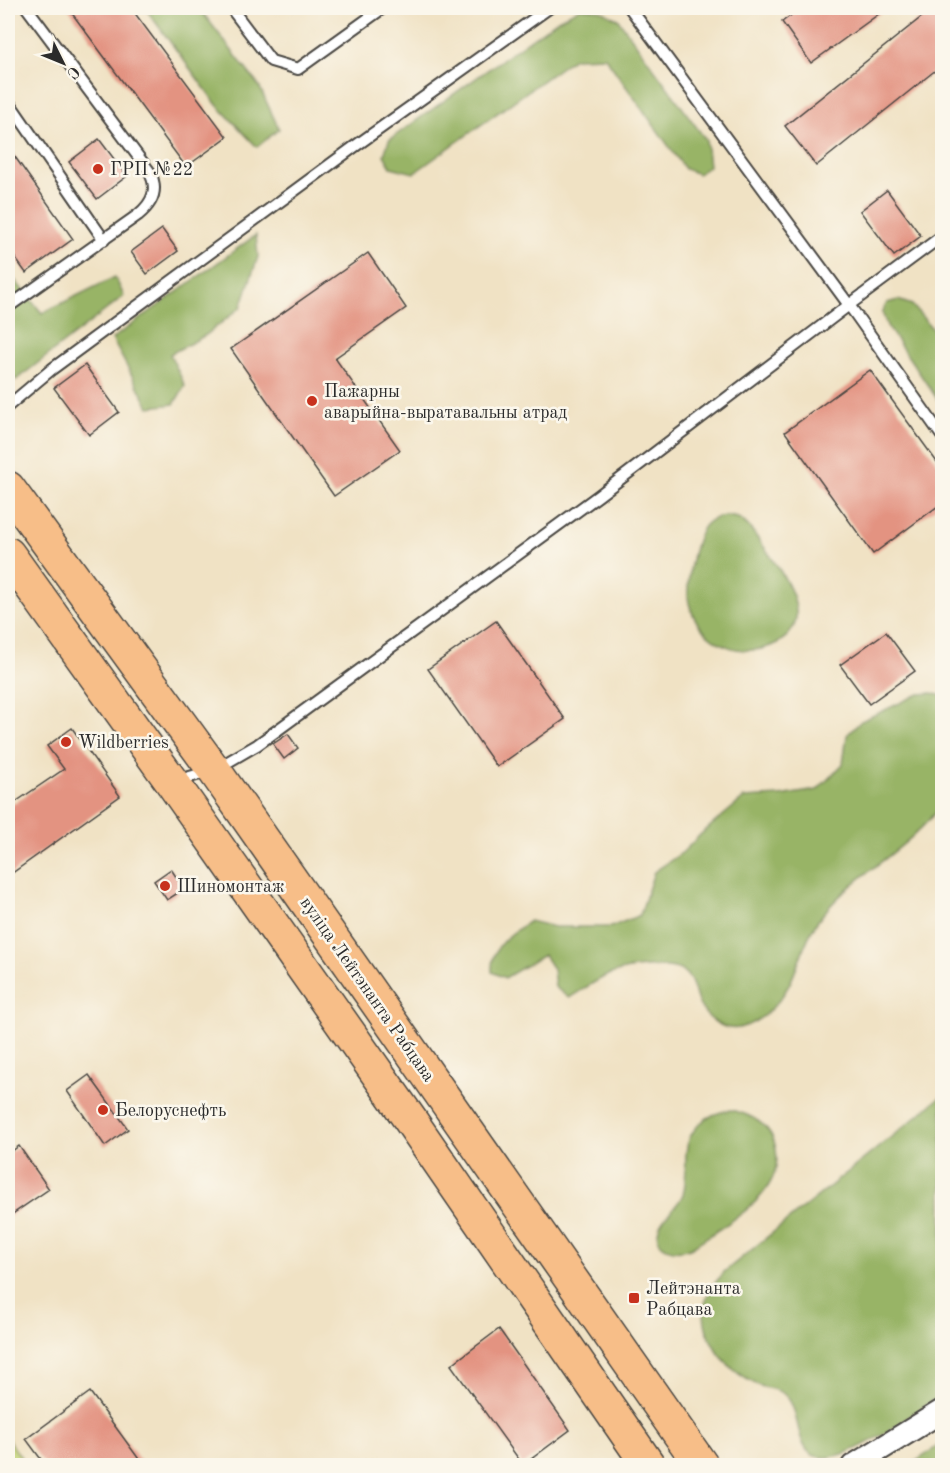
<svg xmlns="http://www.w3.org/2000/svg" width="950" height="1473" viewBox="0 0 950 1473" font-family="'Old Standard TT',serif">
	<rect width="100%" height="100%" fill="#fbf7ec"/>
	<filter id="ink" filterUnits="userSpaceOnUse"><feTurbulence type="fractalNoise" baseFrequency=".0167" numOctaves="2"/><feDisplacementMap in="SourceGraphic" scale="12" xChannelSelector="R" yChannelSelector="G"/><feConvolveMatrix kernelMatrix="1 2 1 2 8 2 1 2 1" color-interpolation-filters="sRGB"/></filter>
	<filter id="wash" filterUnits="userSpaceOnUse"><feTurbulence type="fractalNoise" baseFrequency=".008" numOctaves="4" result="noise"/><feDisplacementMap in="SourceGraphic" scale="24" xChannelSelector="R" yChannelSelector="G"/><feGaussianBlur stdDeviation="1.35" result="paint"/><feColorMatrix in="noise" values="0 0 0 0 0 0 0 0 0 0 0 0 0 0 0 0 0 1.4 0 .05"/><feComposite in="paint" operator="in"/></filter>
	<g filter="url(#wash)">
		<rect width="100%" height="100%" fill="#f0e2c4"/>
		<path fill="#c1d274" stroke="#767e50" stroke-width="1.5" d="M 8,1439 L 8,1440 L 27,1465 L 8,1465 Z"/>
		<path fill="#98b466" stroke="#627048" stroke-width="1.5" d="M 145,8 L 199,8 L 259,86 L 279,129 L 257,147 L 217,105 Z
			M 580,8 L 600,10 L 618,19 L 706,140 L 709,166 L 698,174 L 685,169 L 605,57 L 574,58 L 414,173 L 391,167 L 384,155 L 389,140 L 558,20 Z
			M 256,235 L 258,257 L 241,307 L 206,335 L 170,354 L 185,386 L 174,404 L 149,407 L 112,339 Z
			M 8,272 L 42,313 L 115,277 L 124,296 L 16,380 L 8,371 Z
			M 898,300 L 912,305 L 942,340 L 942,406 L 887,326 L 882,312 L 887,303 Z
			M 727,516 C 731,517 736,517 740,519 C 750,525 757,538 764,547 C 781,571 818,619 779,642 C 744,662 699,644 689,603 C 685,586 694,536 706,524 C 712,518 718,517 727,516 Z
			M 932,693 L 942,696 L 942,803 C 909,852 851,874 817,922 C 797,951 799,983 770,1010 C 761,1019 752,1025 739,1028 C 723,1031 706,1018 699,1004 C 694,994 695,984 687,975 C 675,960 625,968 608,975 C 595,981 582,990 569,998 L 555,987 L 553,969 L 544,955 L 505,978 L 492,972 C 490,946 510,934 530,921 L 554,927 L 611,927 L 640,915 L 654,872 L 683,852 L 701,834 L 744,798 L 779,796 L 817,790 L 843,764 L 847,735 L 861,721 L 919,694 Z
			M 942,1096 L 942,1394 C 914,1413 852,1462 819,1457 C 795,1454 801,1413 787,1397 C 779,1388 767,1389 758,1385 C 725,1370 693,1331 708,1294 C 711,1286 719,1279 724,1272 Z
			M 731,1110 C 749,1114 767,1122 774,1141 C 791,1193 728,1222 692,1247 C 677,1255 652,1249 659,1228 C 663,1215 678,1208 683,1194 C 687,1180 685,1168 686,1153 C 688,1128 707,1113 731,1110 Z
			M 942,1442 L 942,1465 L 911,1465 L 942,1443 Z"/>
		<g id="blocks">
			<path fill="#e39381" d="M 68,8 L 131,8 L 227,137 L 186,167 Z
				M 801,8 L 887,8 L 811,63 L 782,22 Z
				M 933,8 L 942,8 L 942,65 L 816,166 L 785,126 Z
				M 99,139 L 127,176 L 97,199 L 69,162 Z
				M 8,147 L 73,239 L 26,273 L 8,248 Z
				M 887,190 L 921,236 L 894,256 L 860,211 Z
				M 162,229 L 178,251 L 147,274 L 131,252 Z
				M 368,253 L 406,308 L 335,358 L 400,450 L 334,496 L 231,349 Z
				M 85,365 L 119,412 L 89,435 L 54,388 Z
				M 870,370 L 942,469 L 942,503 L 873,554 L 785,432 Z
				M 496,621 L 565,719 L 497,767 L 428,669 Z
				M 886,632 L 915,671 L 869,704 L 840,665 Z
				M 72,728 L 120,796 L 8,876 L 8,800 L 11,805 L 64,769 L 47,746 Z
				M 288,734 L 298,748 L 284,759 L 273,744 Z
				M 171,869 L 184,889 L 167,900 L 154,881 Z
				M 89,1075 L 128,1129 L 105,1146 L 67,1091 Z
				M 19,1146 L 49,1189 L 8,1217 L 8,1154 Z
				M 499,1329 L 570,1430 L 523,1465 L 451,1365 Z
				M 90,1392 L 144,1466 L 46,1466 L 26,1439 Z"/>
		</g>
	</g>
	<g filter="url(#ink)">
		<use href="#blocks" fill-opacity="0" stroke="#494642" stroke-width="1.5"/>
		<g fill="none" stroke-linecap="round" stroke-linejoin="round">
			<defs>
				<path id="lane" d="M 231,8 L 271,61 L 298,69 L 383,8
					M 8,101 L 104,240
					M 942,236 L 849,305 L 942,436
					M 8,307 L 138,215 C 153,203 159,189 149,171 L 27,8
					M 8,406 L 52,369 L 354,147 L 549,8
					M 177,783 L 186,778 L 214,770 L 257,745 L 598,496 L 849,305 L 630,8"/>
				<path id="street" d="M 853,1466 L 942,1411"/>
				<path id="highway" d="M 8,488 L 214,770 L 702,1466
					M 8,554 L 174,785 L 411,1121 L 649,1466"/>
			</defs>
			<use href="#lane" stroke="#494642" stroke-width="14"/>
			<use href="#street" stroke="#494642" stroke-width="26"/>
			<use href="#highway" stroke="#494642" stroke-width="36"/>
			<use href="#lane" stroke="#fff" stroke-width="10"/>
			<use href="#street" stroke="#fff" stroke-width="22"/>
			<use href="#highway" stroke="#f7be88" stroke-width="33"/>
		</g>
	</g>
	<g fill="#c8321e" stroke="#fbf7ec" stroke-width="2">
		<circle cx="98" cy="169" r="6"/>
		<circle cx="312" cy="401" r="6"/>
		<circle cx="66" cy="742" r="6"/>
		<circle cx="165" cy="886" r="6"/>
		<circle cx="103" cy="1110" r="6"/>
		<rect x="628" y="1292" width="12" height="12" rx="3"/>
	</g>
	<g text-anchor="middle" stroke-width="5" stroke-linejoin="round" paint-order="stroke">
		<g font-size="18" fill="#2b2b2b" stroke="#fbf7ec" text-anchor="start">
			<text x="110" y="175">ГРП №22</text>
			<text x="324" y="397">Пажарны<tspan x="324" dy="21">аварыйна-выратавальны атрад</tspan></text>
			<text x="78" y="748">Wildberries</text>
			<text x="177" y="892">Шиномонтаж</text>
			<text x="115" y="1116">Белоруснефть</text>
			<text x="646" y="1294">Лейтэнанта<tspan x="646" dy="21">Рабцава</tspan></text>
		</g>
		<g font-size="18" fill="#2b2b2b" stroke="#fbf7ec">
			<text transform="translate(368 989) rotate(55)" y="6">вуліца Лейтэнанта Рабцава</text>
		</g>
	</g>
	<rect width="950" height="1473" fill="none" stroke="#fbf7ec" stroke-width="30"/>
	<g transform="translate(63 63) rotate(133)" stroke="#fbf7ec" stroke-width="4.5" paint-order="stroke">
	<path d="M0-4.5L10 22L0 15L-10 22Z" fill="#2b2b2b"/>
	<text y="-9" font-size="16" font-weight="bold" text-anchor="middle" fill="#2b2b2b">С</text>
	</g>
</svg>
